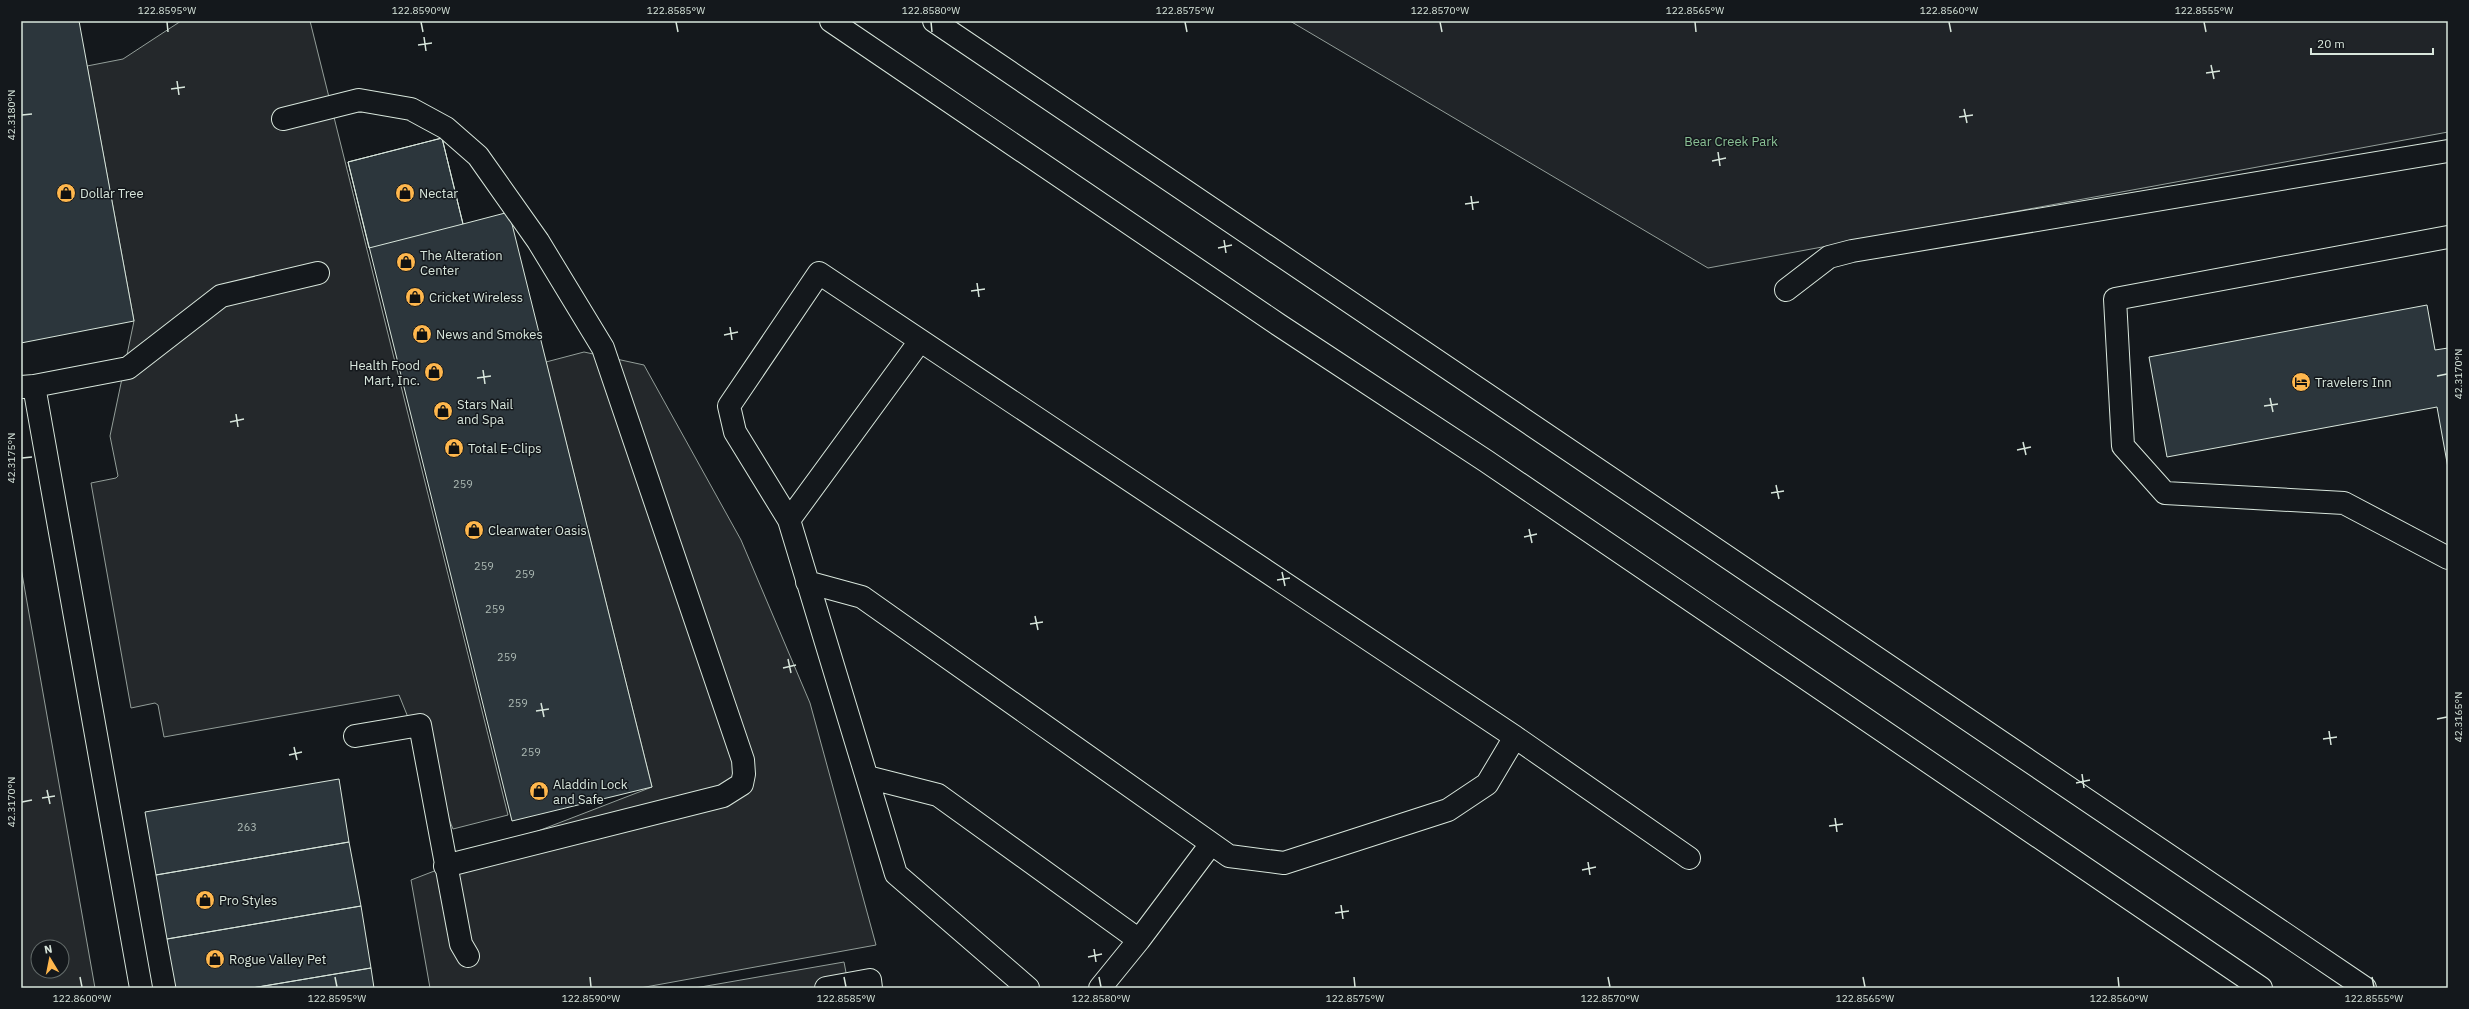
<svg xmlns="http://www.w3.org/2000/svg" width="2469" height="1009" viewBox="0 0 2469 1009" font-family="'IBM Plex Sans',sans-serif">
	<rect width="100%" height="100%" fill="#14181c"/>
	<path fill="#202428" stroke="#939e99" d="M 1290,21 L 2448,21 L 2448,132 L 1708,268 Z"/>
	<path fill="#24282b" stroke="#939e99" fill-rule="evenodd" d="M 181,21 L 310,21 L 508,815 L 453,829 L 399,695 L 164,737 L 158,705 L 155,703 L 131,708 L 91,483 L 116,478 L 118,476 L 110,436 L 134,321 L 87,66 L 123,59 Z
		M 584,352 L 644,365 L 741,540 L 810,703 L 876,945 L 640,988 L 430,988 L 411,880 L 652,787 L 546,362 Z
		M 21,568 L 95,988 L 21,988 ZM 38,947 L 62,947 L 62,971 L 38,971 Z
		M 844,962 L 849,988 L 695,988 Z"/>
	<path fill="#2c363c" stroke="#d8e6dc" d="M 21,21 L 79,21 L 134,321 L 21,343 Z
		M 442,138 L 463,224 L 509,212 L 652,787 L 512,821 L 348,162 Z
		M 442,138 L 463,224 L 369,248 L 348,162 Z
		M 2427,305 L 2435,350 L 2448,348 L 2448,468 L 2437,407 L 2167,457 L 2149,357 Z
		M 339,779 L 349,842 L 156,875 L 145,812 Z
		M 349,842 L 361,906 L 167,939 L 156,875 Z
		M 361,906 L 371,968 L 252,988 L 176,988 L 167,939 Z
		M 371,968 L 374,988 L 252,988 Z"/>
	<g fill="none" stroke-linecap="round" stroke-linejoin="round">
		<defs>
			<path id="minor" d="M 283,119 L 359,100 L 411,109 L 446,128 L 478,156 L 538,241 L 603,348 L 743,760 L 744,774 L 742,784 L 723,796 L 445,866
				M 2448,237 L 2115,299 L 2123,446 L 2165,493 L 2344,503 L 2448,558
				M 1786,290 L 1829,257 L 1852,251 L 2448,151
				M 34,386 L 128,368 L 221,296 L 318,273
				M 21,387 L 34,386 L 141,988
				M 789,520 L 920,341
				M 807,582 L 862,597 L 1229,856 L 1284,863 L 1448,810 L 1487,784 L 1515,737 L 819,273 L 729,406 L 735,432 L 789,520 L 896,874 L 1028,988
				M 355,736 L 420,725 L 461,944 L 468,956
				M 1515,737 L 1689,858
				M 867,777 L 938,795 L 1139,940 L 1211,844
				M 826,988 L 870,980 L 871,988
				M 1100,988 L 1139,940"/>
			<path id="highway" d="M 831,21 L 1279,325 L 1486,461 L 2261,988
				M 934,21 L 2365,988"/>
		</defs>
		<use href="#minor" stroke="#d8e6dc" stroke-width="24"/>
		<use href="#highway" stroke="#d8e6dc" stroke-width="24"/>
		<use href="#minor" stroke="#14181c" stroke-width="22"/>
		<use href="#highway" stroke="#14181c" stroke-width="22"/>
	</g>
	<path fill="none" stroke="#d8e6dc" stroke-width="1.5" d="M 167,22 L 168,32M 421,22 L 423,32M 676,22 L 678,32M 931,22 L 932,32M 1185,22 L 1187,32M 1440,22 L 1442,32M 1695,22 L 1696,32M 1949,22 L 1951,32M 2204,22 L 2206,32M 424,37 L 426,51M 418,45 L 432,43M 2211,65 L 2214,79M 2206,73 L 2220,71M 177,81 L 179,95M 171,89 L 185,87M 1964,109 L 1967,123M 22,115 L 32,114M 1959,117 L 1973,115M 1718,152 L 1720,166M 1712,161 L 1726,158M 1471,196 L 1473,210M 1465,204 L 1479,202M 1224,240 L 1226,253M 1218,248 L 1232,245M 977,283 L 979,297M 971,291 L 985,289M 730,327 L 732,340M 724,335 L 738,332M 483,370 L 485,384M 2437,376 L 2447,374M 477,378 L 491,376M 2270,398 L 2273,412M 2264,406 L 2278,404M 236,414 L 238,427M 230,422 L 244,419M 2023,442 L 2026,455M 2017,450 L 2031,447M 22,458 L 32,457M 1776,485 L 1779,499M 1771,493 L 1784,491M 1529,529 L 1532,543M 1524,537 L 1537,534M 1282,572 L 1285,586M 1277,580 L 1290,578M 1035,616 L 1038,630M 1030,624 L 1043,622M 788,659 L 791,673M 783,668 L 796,665M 541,703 L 544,717M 536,711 L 549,709M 2437,719 L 2447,717M 2329,731 L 2331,745M 2323,739 L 2337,737M 294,747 L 297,760M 289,755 L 302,752M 2082,774 L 2084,788M 2076,783 L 2090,780M 47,790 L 50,804M 42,798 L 55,796M 22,802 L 32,800M 1835,818 L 1837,832M 1829,826 L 1843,824M 1588,862 L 1590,875M 1582,870 L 1596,867M 1341,905 L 1343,919M 1335,913 L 1349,911M 1094,949 L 1096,962M 1088,957 L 1102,954M 80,977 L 82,987M 335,977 L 337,987M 590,977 L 591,987M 844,977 L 846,987M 1099,977 L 1101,987M 1354,977 L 1355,987M 1608,977 L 1610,987M 1863,977 L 1865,987M 2118,977 L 2119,987M 2372,977 L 2374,987"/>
	<defs>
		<symbol id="shop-disc" viewBox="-11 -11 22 22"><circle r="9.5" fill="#ffb74d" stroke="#14181c"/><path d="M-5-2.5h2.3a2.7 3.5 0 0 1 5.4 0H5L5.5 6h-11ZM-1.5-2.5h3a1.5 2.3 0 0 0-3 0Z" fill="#111"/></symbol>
		<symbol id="hotel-disc" viewBox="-11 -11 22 22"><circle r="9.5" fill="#ffb74d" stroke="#14181c"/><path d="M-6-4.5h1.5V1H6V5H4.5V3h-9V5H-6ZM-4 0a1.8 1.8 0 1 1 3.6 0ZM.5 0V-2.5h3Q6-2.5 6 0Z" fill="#111"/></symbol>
	</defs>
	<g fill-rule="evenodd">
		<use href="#shop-disc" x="55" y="182" width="22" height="22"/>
		<use href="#shop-disc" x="394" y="182" width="22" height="22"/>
		<use href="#shop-disc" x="395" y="251" width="22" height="22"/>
		<use href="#shop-disc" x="404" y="286" width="22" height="22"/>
		<use href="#shop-disc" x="411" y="323" width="22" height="22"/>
		<use href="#shop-disc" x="423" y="361" width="22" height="22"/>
		<use href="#hotel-disc" x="2290" y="371" width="22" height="22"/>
		<use href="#shop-disc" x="432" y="400" width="22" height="22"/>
		<use href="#shop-disc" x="443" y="437" width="22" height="22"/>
		<use href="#shop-disc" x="463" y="519" width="22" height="22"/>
		<use href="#shop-disc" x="528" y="780" width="22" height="22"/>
		<use href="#shop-disc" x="194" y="889" width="22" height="22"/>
		<use href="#shop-disc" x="204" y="948" width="22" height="22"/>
	</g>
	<g text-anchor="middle" stroke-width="3" stroke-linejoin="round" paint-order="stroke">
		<g font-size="11" fill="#adbab4">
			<text x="463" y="488">259</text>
			<text x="484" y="570">259</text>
			<text x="525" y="578">259</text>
			<text x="495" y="613">259</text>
			<text x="507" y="661">259</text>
			<text x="518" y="707">259</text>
			<text x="531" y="756">259</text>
			<text x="247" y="831">263</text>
		</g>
		<g font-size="13" fill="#8ac095" stroke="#14181c">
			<text x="1731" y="146">Bear Creek Park</text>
		</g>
		<g font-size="13" fill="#d8e6dc" stroke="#14181c" text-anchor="start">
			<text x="80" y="198">Dollar Tree</text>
			<text x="419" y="198">Nectar</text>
			<text x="420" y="260">The Alteration<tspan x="420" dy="15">Center</tspan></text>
			<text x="429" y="302">Cricket Wireless</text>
			<text x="436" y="339">News and Smokes</text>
			<text x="420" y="370" text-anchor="end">Health Food<tspan x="420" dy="15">Mart, Inc.</tspan></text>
			<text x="2315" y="387">Travelers Inn</text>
			<text x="457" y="409">Stars Nail<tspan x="457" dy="15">and Spa</tspan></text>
			<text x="468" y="453">Total E-Clips</text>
			<text x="488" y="535">Clearwater Oasis</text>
			<text x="553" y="789">Aladdin Lock<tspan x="553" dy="15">and Safe</tspan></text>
			<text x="219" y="905">Pro Styles</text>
			<text x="229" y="964">Rogue Valley Pet</text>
		</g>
	</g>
	<rect width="2469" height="1009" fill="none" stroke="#14181c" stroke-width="44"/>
	<g transform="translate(50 959) rotate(350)"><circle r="19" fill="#14181c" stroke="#626a69"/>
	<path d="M0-3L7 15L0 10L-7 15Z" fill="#ffb74d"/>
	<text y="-6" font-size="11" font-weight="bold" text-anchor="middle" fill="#d8e6dc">N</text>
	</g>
	<path d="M2311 48v6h122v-6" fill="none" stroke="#d8e6dc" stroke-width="2"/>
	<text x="2317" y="48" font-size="12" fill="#d8e6dc" stroke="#14181c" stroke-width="3" paint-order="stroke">20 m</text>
	<rect x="22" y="22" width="2425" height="965" fill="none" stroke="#d8e6dc" stroke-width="1.5"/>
	<g font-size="10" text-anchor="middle" fill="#d8e6dc">
		<text x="167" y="14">122.8595°W</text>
		<text x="421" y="14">122.8590°W</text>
		<text x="676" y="14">122.8585°W</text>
		<text x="931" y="14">122.8580°W</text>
		<text x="1185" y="14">122.8575°W</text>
		<text x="1440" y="14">122.8570°W</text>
		<text x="1695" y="14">122.8565°W</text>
		<text x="1949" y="14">122.8560°W</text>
		<text x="2204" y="14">122.8555°W</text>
		<text transform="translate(11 115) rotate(-90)" y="4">42.3180°N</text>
		<text transform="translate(2458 374) rotate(-90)" y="4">42.3170°N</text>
		<text transform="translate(11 458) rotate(-90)" y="4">42.3175°N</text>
		<text transform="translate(2458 717) rotate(-90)" y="4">42.3165°N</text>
		<text transform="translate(11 802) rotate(-90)" y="4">42.3170°N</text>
		<text x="82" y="1002">122.8600°W</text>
		<text x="337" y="1002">122.8595°W</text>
		<text x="591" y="1002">122.8590°W</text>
		<text x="846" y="1002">122.8585°W</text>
		<text x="1101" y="1002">122.8580°W</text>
		<text x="1355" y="1002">122.8575°W</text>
		<text x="1610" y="1002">122.8570°W</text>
		<text x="1865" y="1002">122.8565°W</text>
		<text x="2119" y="1002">122.8560°W</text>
		<text x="2374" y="1002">122.8555°W</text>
	</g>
</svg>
